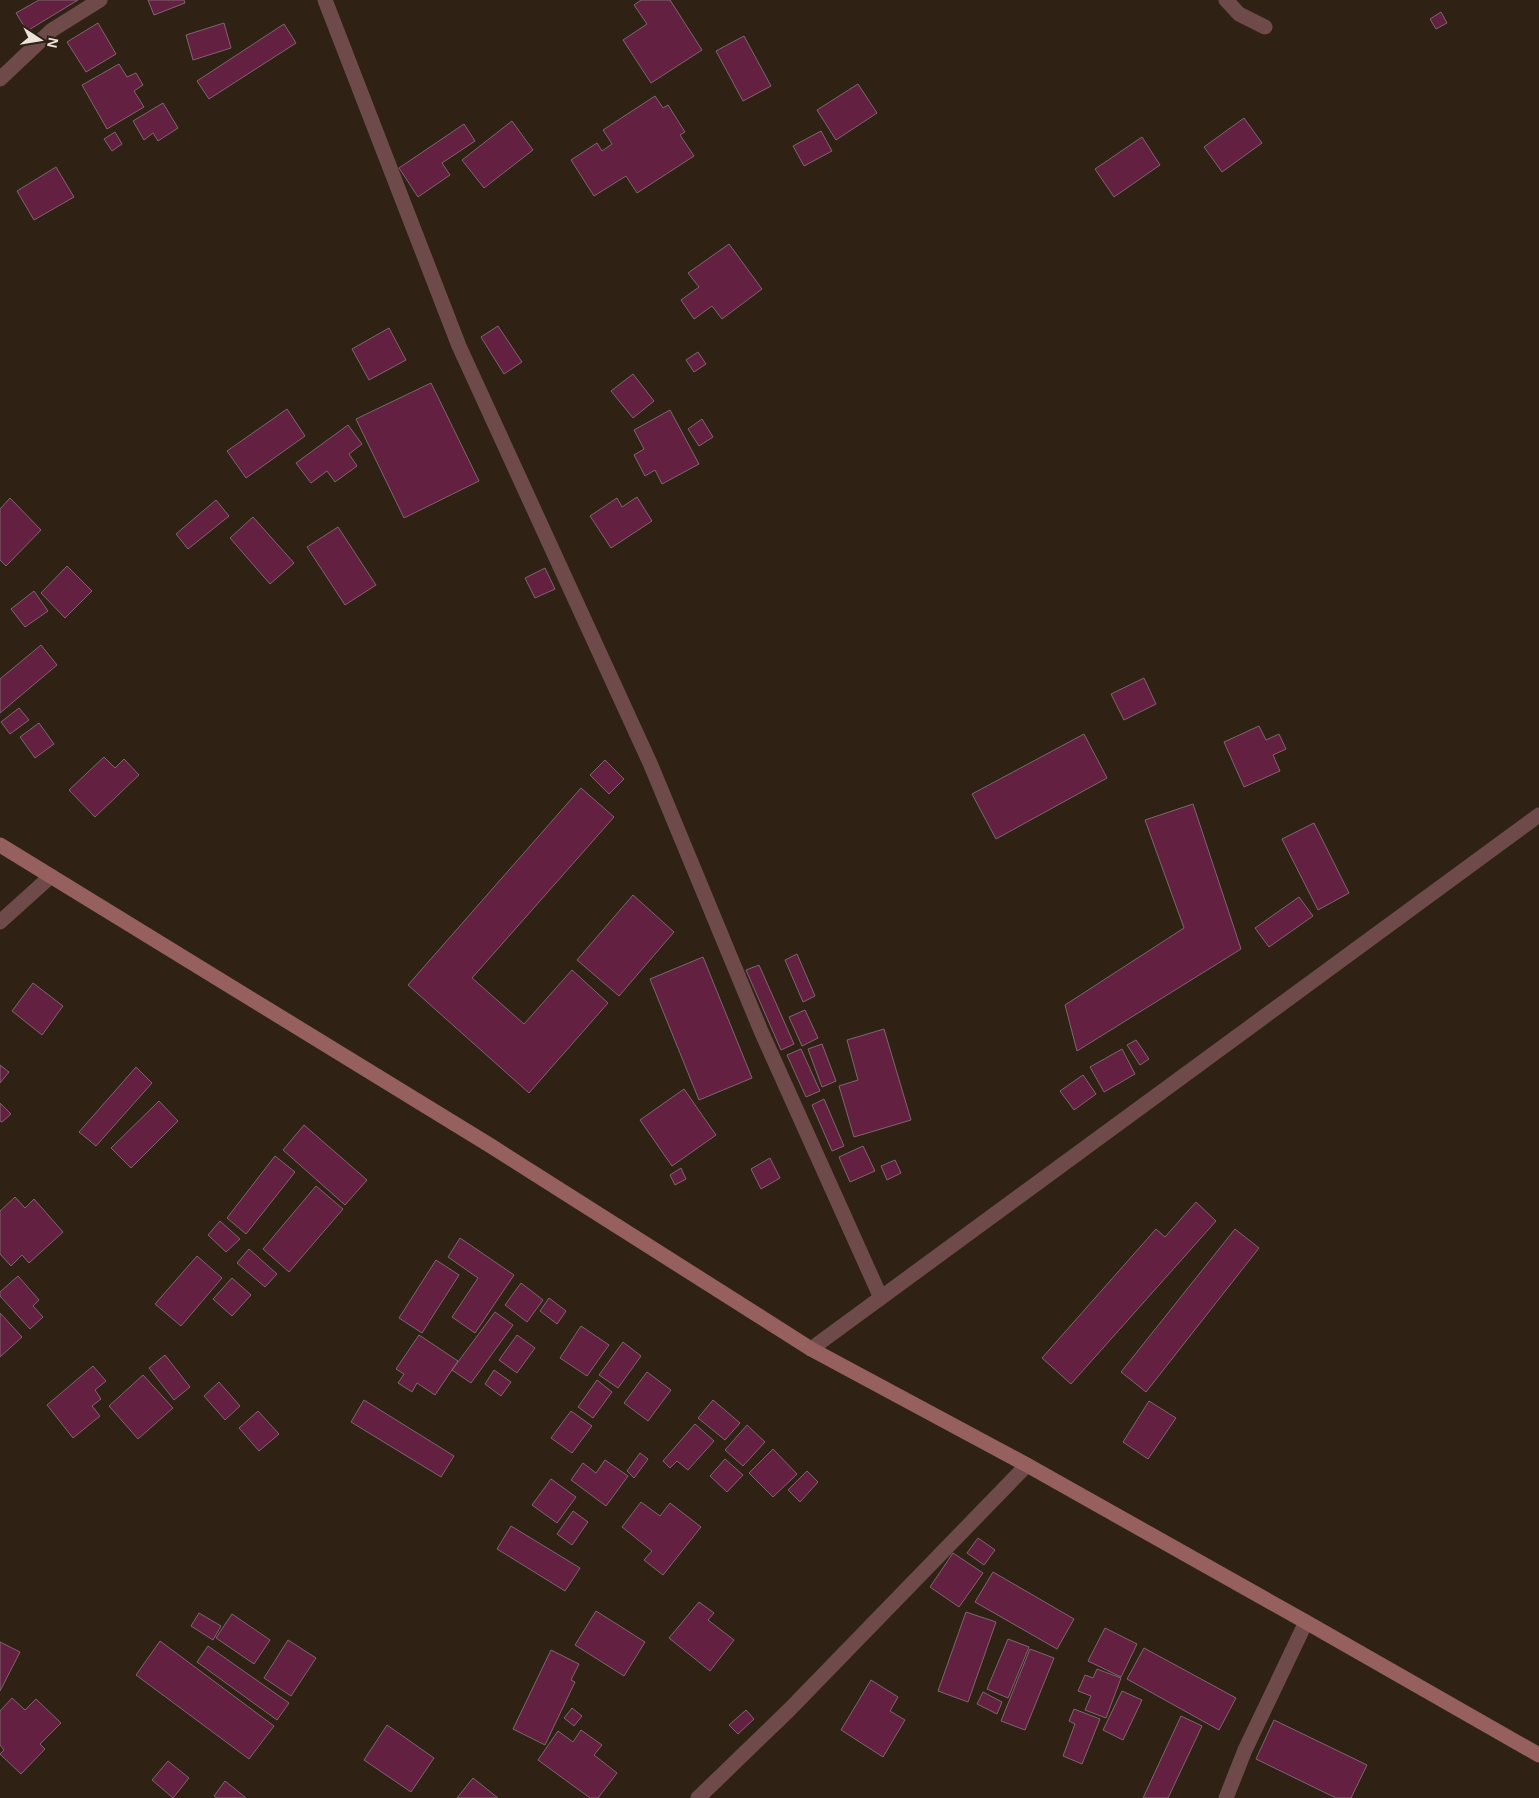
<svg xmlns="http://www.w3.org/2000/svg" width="1539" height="1798" viewBox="0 0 1539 1798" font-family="Helvetica,sans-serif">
	<rect width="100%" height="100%" fill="#2f2214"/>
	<path fill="#642040" stroke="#7c666e" d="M 39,0 L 78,0 L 27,31 L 16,13 Z
		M 148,0 L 184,0 L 185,3 L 154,15 Z
		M 641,0 L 670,0 L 702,50 L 651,83 L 623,40 L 647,24 L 634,5 Z
		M 1441,12 L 1447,23 L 1436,29 L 1430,19 Z
		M 98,23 L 116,54 L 86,72 L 67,42 Z
		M 224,23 L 231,48 L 193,60 L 186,35 Z
		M 284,24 L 296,43 L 209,99 L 197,81 Z
		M 744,36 L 771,86 L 743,101 L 716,51 Z
		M 119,64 L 127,77 L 136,73 L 143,85 L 134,91 L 144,107 L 107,129 L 82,85 Z
		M 858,84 L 877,113 L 836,140 L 817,110 Z
		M 655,96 L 663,108 L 668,105 L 685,132 L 680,135 L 694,156 L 637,193 L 626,176 L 594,196 L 571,160 L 597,143 L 602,151 L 612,144 L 603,130 Z
		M 163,103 L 178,128 L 158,141 L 153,133 L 144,140 L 133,121 Z
		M 1244,118 L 1262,143 L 1222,172 L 1204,147 Z
		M 512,121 L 533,150 L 484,188 L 462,160 Z
		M 464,124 L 475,141 L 442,163 L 450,175 L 418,197 L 399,168 Z
		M 821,131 L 832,151 L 804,166 L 793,146 Z
		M 115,132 L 122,144 L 112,151 L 104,139 Z
		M 1142,137 L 1160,165 L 1114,197 L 1095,169 Z
		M 56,167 L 74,197 L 34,220 L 17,191 Z
		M 729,244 L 762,289 L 722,319 L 712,306 L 694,319 L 681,300 L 699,287 L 688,273 Z
		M 498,326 L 522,362 L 504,374 L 481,337 Z
		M 389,328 L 406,360 L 369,380 L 352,349 Z
		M 698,352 L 706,364 L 694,372 L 686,360 Z
		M 633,374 L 654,401 L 633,418 L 611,391 Z
		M 431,383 L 479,481 L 404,518 L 356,419 Z
		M 287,409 L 305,436 L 246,478 L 227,451 Z
		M 670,410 L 699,464 L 662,484 L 655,470 L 645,476 L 634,455 L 644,449 L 634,430 Z
		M 702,419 L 713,437 L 699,446 L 688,429 Z
		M 348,425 L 362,444 L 349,454 L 357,466 L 335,482 L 327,471 L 311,483 L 296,463 Z
		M 637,497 L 652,521 L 611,548 L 590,516 L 617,498 L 622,507 Z
		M 10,498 L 41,530 L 6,566 L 0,560 L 0,509 Z
		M 216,500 L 229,516 L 188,549 L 176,534 Z
		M 253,517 L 294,563 L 270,584 L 230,538 Z
		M 338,527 L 376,585 L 345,605 L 307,547 Z
		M 67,566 L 92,591 L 65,618 L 41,593 Z
		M 545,568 L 555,589 L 535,598 L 525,578 Z
		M 34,591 L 48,611 L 25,627 L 11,609 Z
		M 41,645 L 57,665 L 0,713 L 0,679 Z
		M 1144,678 L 1156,704 L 1124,720 L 1111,694 Z
		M 19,708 L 29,720 L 10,734 L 1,722 Z
		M 39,723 L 54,744 L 35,758 L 20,737 Z
		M 1259,726 L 1266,740 L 1279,734 L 1286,749 L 1273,755 L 1280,771 L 1244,787 L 1224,742 Z
		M 1084,734 L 1107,778 L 996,839 L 972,794 Z
		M 104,757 L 115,768 L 124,759 L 139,775 L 95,817 L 69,790 Z
		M 605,760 L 624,779 L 609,794 L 590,775 Z
		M 581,788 L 614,817 L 472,978 L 524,1024 L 572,970 L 608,1003 L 529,1093 L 408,985 Z
		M 1193,804 L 1241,949 L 1077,1051 L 1065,1005 L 1184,928 L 1145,820 Z
		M 1314,823 L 1349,893 L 1318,910 L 1282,839 Z
		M 633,895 L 674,932 L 619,996 L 577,960 Z
		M 1299,897 L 1313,916 L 1269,947 L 1255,928 Z
		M 797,954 L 815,996 L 803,1002 L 785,960 Z
		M 703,957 L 752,1078 L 699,1100 L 650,979 Z
		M 759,965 L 794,1044 L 781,1050 L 746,970 Z
		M 33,983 L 63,1006 L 42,1035 L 12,1011 Z
		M 805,1010 L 818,1038 L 802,1046 L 789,1017 Z
		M 884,1029 L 911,1120 L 854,1137 L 839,1086 L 858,1080 L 847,1040 Z
		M 1136,1040 L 1149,1059 L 1140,1065 L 1127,1045 Z
		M 822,1044 L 836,1081 L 822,1087 L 808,1049 Z
		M 801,1049 L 820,1091 L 806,1097 L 787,1055 Z
		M 1122,1049 L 1135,1074 L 1104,1092 L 1090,1067 Z
		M 0,1065 L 9,1072 L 0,1083 Z
		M 136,1067 L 152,1083 L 96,1146 L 79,1132 Z
		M 1083,1075 L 1096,1094 L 1074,1110 L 1060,1091 Z
		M 684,1089 L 716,1135 L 672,1166 L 640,1120 Z
		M 824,1099 L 844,1146 L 832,1151 L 812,1105 Z
		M 159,1101 L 178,1121 L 131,1168 L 111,1148 Z
		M 0,1103 L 11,1114 L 2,1122 L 0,1121 Z
		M 304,1125 L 367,1180 L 345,1205 L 283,1150 Z
		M 863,1146 L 875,1171 L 850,1182 L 839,1157 Z
		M 275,1156 L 295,1172 L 246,1234 L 227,1218 Z
		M 770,1158 L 780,1178 L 761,1189 L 751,1169 Z
		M 895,1160 L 901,1173 L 887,1180 L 881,1166 Z
		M 681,1168 L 686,1179 L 675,1185 L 670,1175 Z
		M 316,1186 L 343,1209 L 289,1272 L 263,1249 Z
		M 15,1197 L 25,1208 L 34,1199 L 63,1232 L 29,1263 L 22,1255 L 11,1266 L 0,1254 L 0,1211 Z
		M 1196,1202 L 1216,1221 L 1071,1384 L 1042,1358 L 1156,1229 L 1165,1237 Z
		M 220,1221 L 240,1239 L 226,1252 L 208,1235 Z
		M 1235,1229 L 1259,1248 L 1146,1392 L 1121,1372 Z
		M 460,1238 L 514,1275 L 475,1333 L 452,1317 L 478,1278 L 448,1257 Z
		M 249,1249 L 277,1274 L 265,1287 L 237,1263 Z
		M 197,1256 L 222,1278 L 181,1326 L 155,1304 Z
		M 436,1260 L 459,1275 L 422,1333 L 399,1318 Z
		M 18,1276 L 39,1300 L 33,1306 L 43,1317 L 30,1329 L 0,1296 L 0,1292 Z
		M 232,1278 L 251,1295 L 232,1316 L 213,1299 Z
		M 521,1283 L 543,1300 L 527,1322 L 505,1305 Z
		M 549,1298 L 566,1311 L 557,1324 L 540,1311 Z
		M 495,1312 L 513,1325 L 471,1383 L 452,1370 Z
		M 0,1313 L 22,1337 L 0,1357 Z
		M 581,1326 L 609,1345 L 587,1376 L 560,1358 Z
		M 419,1335 L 458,1361 L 435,1395 L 417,1383 L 412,1392 L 398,1383 L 404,1374 L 396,1369 Z
		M 517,1335 L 535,1348 L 517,1373 L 499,1360 Z
		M 623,1342 L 641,1356 L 618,1388 L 599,1375 Z
		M 165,1355 L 190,1387 L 174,1400 L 149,1368 Z
		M 93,1366 L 106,1381 L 95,1390 L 101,1399 L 92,1406 L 100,1416 L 73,1438 L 47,1405 Z
		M 494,1370 L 511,1382 L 501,1396 L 485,1384 Z
		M 647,1372 L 671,1390 L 648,1421 L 624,1403 Z
		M 143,1375 L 173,1408 L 138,1439 L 109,1406 Z
		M 597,1380 L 612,1392 L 593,1418 L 578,1407 Z
		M 219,1382 L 240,1406 L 225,1420 L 204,1396 Z
		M 364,1400 L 454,1456 L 441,1477 L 351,1422 Z
		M 713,1400 L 740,1423 L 725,1440 L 698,1418 Z
		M 1149,1401 L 1176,1418 L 1148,1459 L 1123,1442 Z
		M 258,1411 L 279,1434 L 259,1451 L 239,1428 Z
		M 571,1411 L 592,1426 L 572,1453 L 551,1438 Z
		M 695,1424 L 714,1441 L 688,1470 L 677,1461 L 670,1468 L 663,1461 Z
		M 747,1425 L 765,1442 L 743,1466 L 725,1450 Z
		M 773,1449 L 797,1474 L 773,1497 L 749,1473 Z
		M 640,1453 L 648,1459 L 634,1478 L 627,1471 Z
		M 725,1459 L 743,1475 L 727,1492 L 710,1476 Z
		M 605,1460 L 628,1476 L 606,1506 L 571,1480 L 583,1463 L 596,1473 Z
		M 807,1471 L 818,1482 L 800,1502 L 788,1490 Z
		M 551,1479 L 576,1497 L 557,1523 L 532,1505 Z
		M 641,1502 L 660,1516 L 670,1503 L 701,1527 L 663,1575 L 644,1560 L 652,1551 L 622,1527 Z
		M 573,1511 L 588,1522 L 572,1545 L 557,1534 Z
		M 511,1526 L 580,1568 L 565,1591 L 497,1549 Z
		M 978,1538 L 995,1550 L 984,1565 L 967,1553 Z
		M 953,1553 L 983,1573 L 959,1607 L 930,1587 Z
		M 993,1572 L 1074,1619 L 1057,1649 L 975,1602 Z
		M 699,1602 L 714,1613 L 708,1620 L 734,1640 L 710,1671 L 669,1638 Z
		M 596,1611 L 645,1642 L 624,1676 L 575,1645 Z
		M 966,1612 L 996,1622 L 968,1702 L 938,1691 Z
		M 199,1613 L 221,1626 L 213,1640 L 191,1626 Z
		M 232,1614 L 270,1640 L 254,1664 L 216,1638 Z
		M 1105,1628 L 1137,1644 L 1121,1677 L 1088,1661 Z
		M 1008,1639 L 1029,1647 L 1008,1698 L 987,1689 Z
		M 288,1640 L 316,1658 L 291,1696 L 264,1678 Z
		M 160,1641 L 274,1726 L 249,1759 L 136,1675 Z
		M 0,1642 L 20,1652 L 0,1691 Z
		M 208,1646 L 289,1703 L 277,1720 L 197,1662 Z
		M 1144,1648 L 1236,1698 L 1219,1730 L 1127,1679 Z
		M 1030,1649 L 1054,1658 L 1025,1730 L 1001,1721 Z
		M 551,1650 L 579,1664 L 571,1680 L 575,1682 L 545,1745 L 513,1729 Z
		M 1097,1669 L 1121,1678 L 1106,1718 L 1085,1710 L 1091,1696 L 1078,1691 L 1085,1675 L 1093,1678 Z
		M 871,1680 L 898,1697 L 890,1711 L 905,1720 L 883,1757 L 841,1730 Z
		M 1122,1691 L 1142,1700 L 1123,1740 L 1103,1730 Z
		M 983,1692 L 1002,1702 L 997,1714 L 977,1704 Z
		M 12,1698 L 25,1710 L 36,1699 L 61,1723 L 40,1744 L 45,1749 L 21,1774 L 0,1754 L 4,1750 L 0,1745 L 0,1711 Z
		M 572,1708 L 582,1716 L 574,1726 L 564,1718 Z
		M 1074,1709 L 1100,1719 L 1082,1764 L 1063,1756 L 1075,1724 L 1069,1721 Z
		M 746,1710 L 754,1719 L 738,1734 L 729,1725 Z
		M 1181,1716 L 1202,1726 L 1168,1798 L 1143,1798 Z
		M 1274,1720 L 1367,1765 L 1351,1798 L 1336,1798 L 1256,1759 Z
		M 387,1725 L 434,1758 L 411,1792 L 364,1760 Z
		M 581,1730 L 602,1745 L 594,1755 L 617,1773 L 598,1798 L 590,1798 L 538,1760 L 558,1731 L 573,1742 Z
		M 168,1761 L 189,1778 L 173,1798 L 152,1780 Z
		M 473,1778 L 498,1798 L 457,1798 Z
		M 225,1781 L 245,1797 L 245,1798 L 217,1798 L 214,1796 Z"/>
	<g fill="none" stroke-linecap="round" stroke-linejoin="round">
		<path stroke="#6e4b4a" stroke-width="15" d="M 325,0 L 459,346 L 650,763 L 761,1031 L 881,1298
			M 1226,0 L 1239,14 L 1265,27
			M 0,79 L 52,30 L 100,0
			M 0,922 L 51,876
			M 811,1349 L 1539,815
			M 698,1798 L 790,1709 L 1027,1465
			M 1226,1798 L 1245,1750 L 1306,1622"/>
		<path stroke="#96605f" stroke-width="15" d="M 0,845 L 491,1146 L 811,1349 L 1027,1465 L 1306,1622 L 1539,1755"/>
	</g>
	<g transform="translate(40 40) rotate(102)" stroke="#2f2214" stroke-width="4" paint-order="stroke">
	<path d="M0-4L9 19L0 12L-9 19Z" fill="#ece4da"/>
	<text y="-8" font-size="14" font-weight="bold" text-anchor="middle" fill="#ece4da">N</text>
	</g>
</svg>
